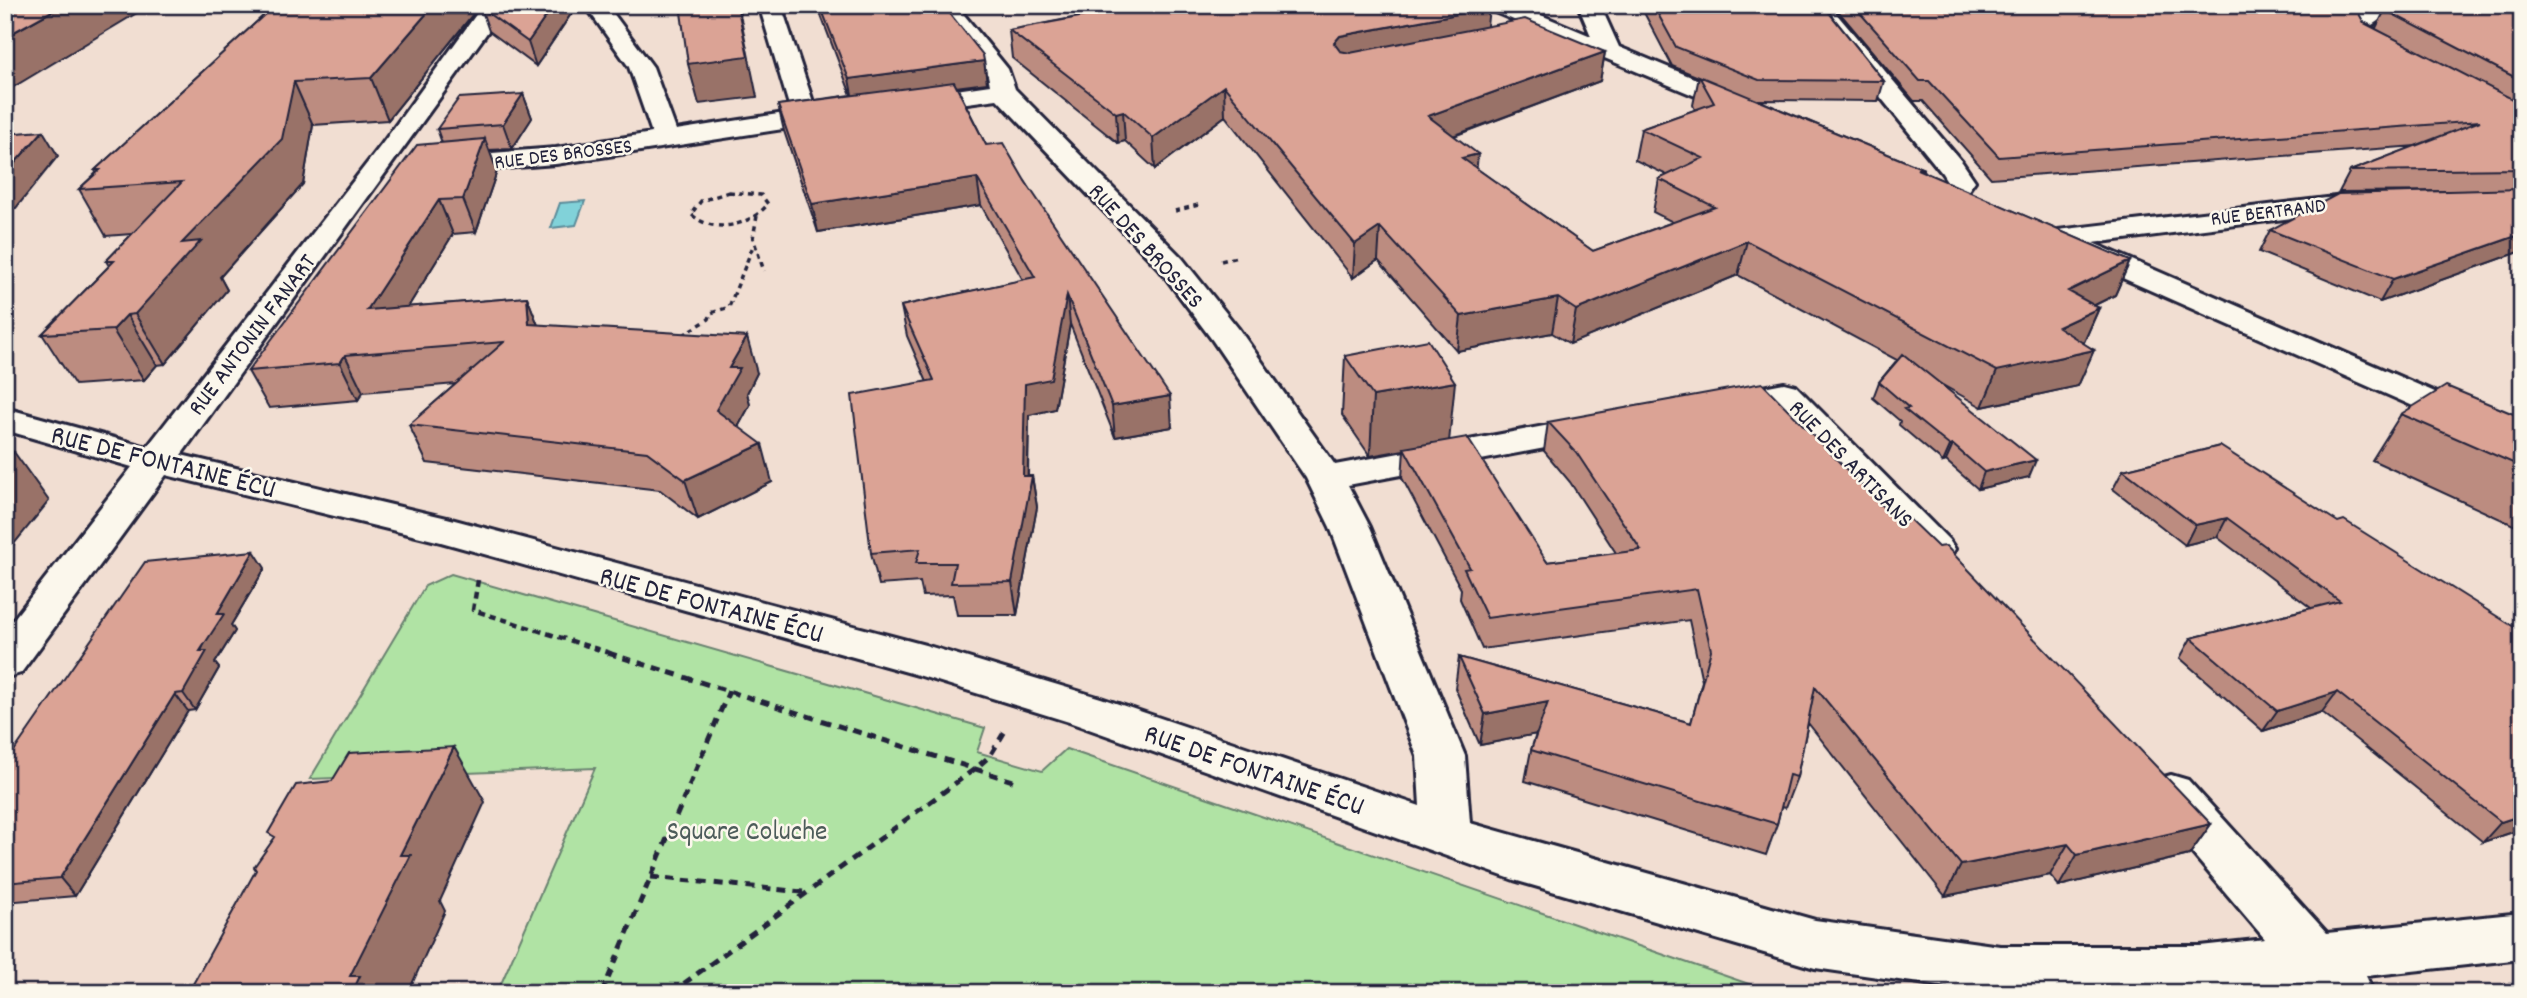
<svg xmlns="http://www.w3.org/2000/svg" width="2527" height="998" viewBox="0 0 2527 998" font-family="Dekko,sans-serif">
	<rect width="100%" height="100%" fill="#f1ded2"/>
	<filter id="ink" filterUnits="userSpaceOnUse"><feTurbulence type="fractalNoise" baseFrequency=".0143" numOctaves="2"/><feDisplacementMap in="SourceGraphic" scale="14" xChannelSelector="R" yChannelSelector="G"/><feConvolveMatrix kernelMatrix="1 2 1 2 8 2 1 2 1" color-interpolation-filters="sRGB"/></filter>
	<g filter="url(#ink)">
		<path fill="#b0e3a4" stroke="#698270" stroke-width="2" d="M 451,574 L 985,728 L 977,752 L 1042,771 L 1066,749 L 1775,993 L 497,993 L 595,768 L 310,779 L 425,586 Z"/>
		<path fill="#81d2d9" stroke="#5b8c9a" stroke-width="2" d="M 585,201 L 576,225 L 551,228 L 560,203 Z"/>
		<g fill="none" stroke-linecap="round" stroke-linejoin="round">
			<defs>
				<path id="minor" d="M 483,5 L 507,5 L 181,455 L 447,518 L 925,645 L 1101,698 L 1420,806 L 1417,756 L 1330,527 L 1306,478 L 1213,341 L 1160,270 L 997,99 L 908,111 L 899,109 L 896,104 L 899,99 L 908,97 L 990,85 L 988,75 L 933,5 L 956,5 L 1008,69 L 1015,89 L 1182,258 L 1238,328 L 1335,465 L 1598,416 L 1611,419 L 1616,427 L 1611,435 L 1598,438 L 1348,485 L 1370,527 L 1465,756 L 1470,823 L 1815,920 L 2000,946 L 2200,946 L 2265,939 L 2154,808 L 2147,794 L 2154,780 L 2171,775 L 2188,780 L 2327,933 L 2522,913 L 2522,959 L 2366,976 L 2374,993 L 2311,993 L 2303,983 L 2215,993 L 1989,993 L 1815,968 L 1514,880 L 1069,722 L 918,675 L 441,542 L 166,475 L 21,673 L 5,678 L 5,630 L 132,467 L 5,430 L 5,408 L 147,447 L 382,144 Z
					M 585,5 L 607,5 L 653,67 L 676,130 L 791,112 L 759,5 L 781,5 L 815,108 L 835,105 L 844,108 L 848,113 L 844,118 L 835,121 L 556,164 L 440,173 L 430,171 L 426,165 L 430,159 L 440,157 L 556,148 L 652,133 L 629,67 Z
					M 1487,5 L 1517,5 L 1591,36 L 1578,5 L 1600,5 L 1619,47 L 1754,103 L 1758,108 L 1754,113 L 1736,113 L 1490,10 Z
					M 1806,5 L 1829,5 L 1962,162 L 1975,181 L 1962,199 L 1952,201 L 1942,199 L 1938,193 L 1947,181 L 1942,173 Z
					M 2372,5 L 2401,5 L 2372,25 L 2374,30 L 2405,48 L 2409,53 L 2405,58 C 2385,63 2356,43 2349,24 L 2361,10 Z
					M 2369,193 L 2379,195 L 2383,201 L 2379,207 L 2093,243 L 2522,430 L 2522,454 L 2068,254 L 2065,247 L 2048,245 L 2043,239 L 2048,233 L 2058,230 Z
					M 1784,383 L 1796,386 L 1949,540 L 1955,549 L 1949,558 L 1935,562 L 1921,558 L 1776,405 L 1723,415 L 1711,411 L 1705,404 L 1711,397 Z"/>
			</defs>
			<use href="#minor" stroke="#22223b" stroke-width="6"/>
			<path stroke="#22223b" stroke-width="3.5" stroke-dasharray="5 4.5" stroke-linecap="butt" d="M 729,192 L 761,195 L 768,204 C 750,226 713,235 691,214 L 701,201 Z
				M 1175,211 L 1202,204
				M 757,216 L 753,238 L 764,271
				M 1221,261 L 1237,257
				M 683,335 L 709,319 L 711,313 L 729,307 L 753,246"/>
			<path stroke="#22223b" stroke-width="4.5" stroke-dasharray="7 5" stroke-linecap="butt" d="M 478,580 L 473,610 L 613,654"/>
			<path stroke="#22223b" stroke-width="5" stroke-dasharray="9 7" stroke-linecap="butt" d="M 608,653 L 1013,781
				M 651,877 L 803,892
				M 602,993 L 729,691
				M 671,993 L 976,768 L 990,756 L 1005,731"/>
			<use href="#minor" fill="#fbf7ec" fill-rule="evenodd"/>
		</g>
		<path fill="#bc8c80" stroke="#22223b" stroke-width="2" fill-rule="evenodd" d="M 275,5 L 473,14 L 388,120 L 313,125 L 303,184 L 220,277 L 227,290 L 165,364 L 157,365 L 144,380 L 75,385 L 42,334 L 109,266 L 106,261 L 132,234 L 106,236 L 79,189 L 96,173 L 95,170 Z
			M 817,5 L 943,5 L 984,61 L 987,83 L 957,87 L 986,145 L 1025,181 L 1172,427 L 1115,437 L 1070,324 L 1055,409 L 1029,415 L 1028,476 L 1032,476 L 1037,507 L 1017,615 L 957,615 L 953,595 L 923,596 L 920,582 L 879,585 L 871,553 L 927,382 L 907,336 L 901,306 L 1023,280 L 981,205 L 818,232 L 784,131 L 778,105 L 851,95 Z
			M 1088,5 L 1483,5 L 1487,27 L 1605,52 L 1600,81 L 1454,136 L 1476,168 L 1593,251 L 1673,222 L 1653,212 L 1659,179 L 1667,175 L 1635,160 L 1641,129 L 1695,110 L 1693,105 L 1699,77 L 1672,66 L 1640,5 L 1823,5 L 1884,81 L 1878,101 L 1758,100 L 1924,169 L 1923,172 L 2130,261 L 2115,295 L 2095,305 L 2099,308 L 2084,342 L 2082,343 L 2094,350 L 2078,386 L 1982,407 L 1939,383 L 2029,477 L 1978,489 L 1946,461 L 1943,462 L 1899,425 L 1900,421 L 1873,398 L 1879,382 L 1897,360 L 1738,275 L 1570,344 L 1552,333 L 1457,351 L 1378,260 L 1353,278 L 1225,116 L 1155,169 L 1125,141 L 1118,143 L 1012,58 L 1009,30 L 1098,13 Z
			M 1833,5 L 2354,5 L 2335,8 L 2376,28 L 2385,10 L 2522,5 L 2522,251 L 2380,302 L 2259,252 L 2270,230 L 2455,191 L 2339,192 L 2350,171 L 2416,146 L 1991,178 L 1923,101 L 1914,101 ZM 2154,9 L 2234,9 L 2156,10 Z
			M 481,8 L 575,8 L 536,66 L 489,31 Z
			M 523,94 L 532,118 L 512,149 L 489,150 L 497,171 L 476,232 L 453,234 L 408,307 L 527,297 L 538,325 L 757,373 L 747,393 L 750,405 L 738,427 L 772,482 L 698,519 L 660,490 L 427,463 L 409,425 L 456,384 L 363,392 L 358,400 L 269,408 L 248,371 L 442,143 L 437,129 Z
			M 1345,356 L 1449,440 L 1547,562 L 1616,553 L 1570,482 L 1544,451 L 1548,422 L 1890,514 L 2211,824 L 2189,855 L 2059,886 L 2050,875 L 1945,896 L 1808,723 L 1797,777 L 1785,808 L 1781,807 L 1777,824 L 1766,855 L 1525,781 L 1531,750 L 1536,734 L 1480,745 L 1455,688 L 1459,657 L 1691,723 L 1702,681 L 1689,620 L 1482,649 L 1460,599 L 1461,589 L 1402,478 L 1404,450 L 1370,456 L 1342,415 Z
			M 2522,411 L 2522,529 L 2372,460 L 2401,414 L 2516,415 Z
			M 2220,446 L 2522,829 L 2483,842 L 2322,712 L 2263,731 L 2180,658 L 2191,638 L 2311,608 L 2217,537 L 2185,545 L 2113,489 L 2123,470 Z
			M 265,568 L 231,625 L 235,631 L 215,663 L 219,668 L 195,710 L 188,711 L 75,896 L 5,902 L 5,764 Z"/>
		<path fill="#997268" stroke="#22223b" stroke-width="2" d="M 63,5 L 150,5 L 5,92 L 5,37 Z
			M 434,5 L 472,5 L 473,14 L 388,120 L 371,78 Z
			M 554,5 L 574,5 L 575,8 L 536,66 L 528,42 Z
			M 738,5 L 757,97 L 699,104 L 688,64 Z
			M 2331,5 L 2354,5 L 2329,9 Z
			M 1489,8 L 1486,35 L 1333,72 L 1334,43 L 1340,36 Z
			M 1605,52 L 1600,81 L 1426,146 L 1428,116 Z
			M 984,61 L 987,83 L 853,100 L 849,79 Z
			M 294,82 L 313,125 L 303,184 L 220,277 L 227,290 L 165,364 L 135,314 L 182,243 Z
			M 1224,86 L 1225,116 L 1155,169 L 1153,138 Z
			M 523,94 L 532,118 L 512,149 L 503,124 Z
			M 1123,111 L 1125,141 L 1118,143 L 1116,113 Z
			M 43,131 L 58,156 L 16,208 L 5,209 L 5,174 Z
			M 485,139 L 497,171 L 476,232 L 463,199 Z
			M 1478,154 L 1475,186 L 1462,158 Z
			M 977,178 L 981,205 L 818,232 L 812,204 Z
			M 439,200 L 453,234 L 384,346 L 367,310 Z
			M 1380,227 L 1378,260 L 1353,278 L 1355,244 Z
			M 2522,234 L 2522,251 L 2380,302 L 2393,279 Z
			M 1747,241 L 1738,275 L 1570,344 L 1576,310 Z
			M 2130,261 L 2115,295 L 2054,325 L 2068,291 Z
			M 1067,295 L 1070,324 L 1055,409 L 1029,415 L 1027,500 L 1032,476 L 1037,507 L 1017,615 L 1012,582 L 1025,384 Z
			M 527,297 L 541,333 L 529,324 Z
			M 1558,298 L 1552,333 L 1457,351 L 1461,316 Z
			M 2099,308 L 2084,342 L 2048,360 L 2094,350 L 2078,386 L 1982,407 L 1997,371 L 2058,327 Z
			M 127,315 L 157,365 L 144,380 L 113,330 Z
			M 747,337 L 757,373 L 747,393 L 750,405 L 727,447 L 716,410 L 729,368 Z
			M 345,355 L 363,392 L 358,400 L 340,363 Z
			M 1455,382 L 1449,442 L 1370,456 L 1373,396 Z
			M 1170,396 L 1172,427 L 1115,437 L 1112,406 Z
			M 762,444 L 772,482 L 698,519 L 685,480 Z
			M 1953,445 L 1946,461 L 1943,462 L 1950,446 Z
			M 14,452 L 49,501 L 5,555 L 5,462 Z
			M 2036,460 L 2029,477 L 1978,489 L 1984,472 Z
			M 2227,518 L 2217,537 L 2185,545 L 2195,525 Z
			M 254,551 L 265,568 L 231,625 L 235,631 L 215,663 L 219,668 L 195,710 L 183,693 L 217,614 Z
			M 2337,692 L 2322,712 L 2263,731 L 2277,711 Z
			M 175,694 L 188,711 L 75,896 L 60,878 Z
			M 1548,702 L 1542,733 L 1480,745 L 1485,714 Z
			M 454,747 L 485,802 L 440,901 L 445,911 L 408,993 L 352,993 L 350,976 L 400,855 Z
			M 2522,815 L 2522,829 L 2483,842 L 2501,822 Z
			M 2211,824 L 2189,855 L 2059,886 L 2077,855 Z
			M 2068,844 L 2050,875 L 1945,896 L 1961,865 Z"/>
		<path fill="#dba395" stroke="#22223b" stroke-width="2" d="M 5,5 L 63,5 L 5,37 Z
			M 275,5 L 434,5 L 371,78 L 294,82 L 282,139 L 182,243 L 201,241 L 135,314 L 127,315 L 113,330 L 42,334 L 114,261 L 106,261 L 182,182 L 79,189 L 100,170 L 95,170 Z
			M 483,5 L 554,5 L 528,42 L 481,8 Z
			M 680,5 L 737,5 L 748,56 L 688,64 Z
			M 820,5 L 943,5 L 983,55 L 984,61 L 849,79 Z
			M 1111,5 L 1483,5 L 1489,8 L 1340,36 L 1334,43 L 1340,51 L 1350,53 L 1525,19 L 1605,52 L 1428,116 L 1478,154 L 1462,158 L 1593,251 L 1715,207 L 1659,179 L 1703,158 L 1641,129 L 1714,103 L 1699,76 L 1924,169 L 1917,169 L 2130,261 L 2068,291 L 2099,308 L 2058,327 L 2094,350 L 1997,371 L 1747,241 L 1576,310 L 1558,298 L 1461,316 L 1380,227 L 1355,244 L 1224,86 L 1153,138 L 1123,111 L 1116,113 L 1009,30 L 1118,10 Z
			M 1653,5 L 1823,5 L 1884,81 L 1759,80 L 1676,47 Z
			M 1853,5 L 2148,5 L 2156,10 L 2356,8 L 2364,23 L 2522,104 L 2522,169 L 2350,171 L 2480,121 L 1999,157 L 1929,81 L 1920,81 Z
			M 2391,5 L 2522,5 L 2522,81 L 2385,10 Z
			M 954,82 L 986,145 L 1003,143 L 1025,181 L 1170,396 L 1112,406 L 1067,295 L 1051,379 L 1025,384 L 1023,476 L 1032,476 L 1012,582 L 951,583 L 955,563 L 916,563 L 920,549 L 871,553 L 852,395 L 934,380 L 901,306 L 1035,277 L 977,178 L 812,204 L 778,105 Z
			M 523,94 L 503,124 L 437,129 L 459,98 Z
			M 43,131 L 5,174 L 5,134 Z
			M 485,139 L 463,199 L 439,200 L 367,310 L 527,297 L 529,324 L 747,337 L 729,368 L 740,368 L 716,410 L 762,444 L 685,480 L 647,452 L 409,425 L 504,342 L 345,355 L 340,363 L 248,371 L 417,145 Z
			M 2522,189 L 2522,234 L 2393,279 L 2270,230 L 2338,194 Z
			M 1428,340 L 1455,382 L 1373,396 L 1345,356 Z
			M 1903,354 L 2036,460 L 1984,472 L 1953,445 L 1950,446 L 1904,409 L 1909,408 L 1879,382 Z
			M 1762,383 L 1890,514 L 1902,512 L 1938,547 L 1946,546 L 2211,824 L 2077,855 L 2068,844 L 1961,865 L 1815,687 L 1797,777 L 1789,775 L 1777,824 L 1531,750 L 1548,702 L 1485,714 L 1459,657 L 1691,723 L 1711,650 L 1697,589 L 1487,618 L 1464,569 L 1470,568 L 1404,448 L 1467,437 L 1547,562 L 1641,550 L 1576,452 L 1548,422 Z
			M 2446,386 L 2516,415 L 2522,411 L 2522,467 L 2401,414 Z
			M 2220,446 L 2338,522 L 2344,520 L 2522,632 L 2522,815 L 2501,822 L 2337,692 L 2277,711 L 2191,638 L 2340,601 L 2227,518 L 2195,525 L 2123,470 Z
			M 5,449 L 14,452 L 5,462 Z
			M 254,551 L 217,614 L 224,614 L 200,651 L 207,651 L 183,693 L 175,694 L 60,878 L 5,883 L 5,764 L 145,562 Z
			M 454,747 L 400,855 L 411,855 L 350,976 L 360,976 L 352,993 L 188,993 L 256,870 L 254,867 L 275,837 L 268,833 L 296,785 L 332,781 L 349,753 Z"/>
	</g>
	<g text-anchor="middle" stroke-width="5" stroke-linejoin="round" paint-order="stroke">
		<g font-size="21" fill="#22223b" stroke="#fbf7ec">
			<text transform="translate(563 153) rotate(-7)" y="7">RUE DES BROSSES</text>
			<text transform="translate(2268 211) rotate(-7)" y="7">RUE BERTRAND</text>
		</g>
		<g font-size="24" fill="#22223b" stroke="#fbf7ec">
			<text transform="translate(1147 245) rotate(48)" y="8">RUE DES BROSSES</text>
			<text transform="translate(251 334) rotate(-53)" y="8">RUE ANTONIN FANART</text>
			<text transform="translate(1852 463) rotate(46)" y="8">RUE DES ARTISANS</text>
		</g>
		<g font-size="28" fill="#22223b" stroke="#fbf7ec">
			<text transform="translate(164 460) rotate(14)" y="10">RUE DE FONTAINE ÉCU</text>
			<text transform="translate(712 603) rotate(15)" y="10">RUE DE FONTAINE ÉCU</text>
			<text transform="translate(1255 768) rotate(19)" y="10">RUE DE FONTAINE ÉCU</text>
		</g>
		<g font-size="28" fill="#4d5c5a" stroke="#fbf7ec">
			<text x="747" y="839">Square Coluche</text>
		</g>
	</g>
	<rect width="2527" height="998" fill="none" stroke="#fbf7ec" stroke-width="28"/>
	<rect x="14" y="14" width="2499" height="970" fill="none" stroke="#22223b" stroke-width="2.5" filter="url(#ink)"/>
</svg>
